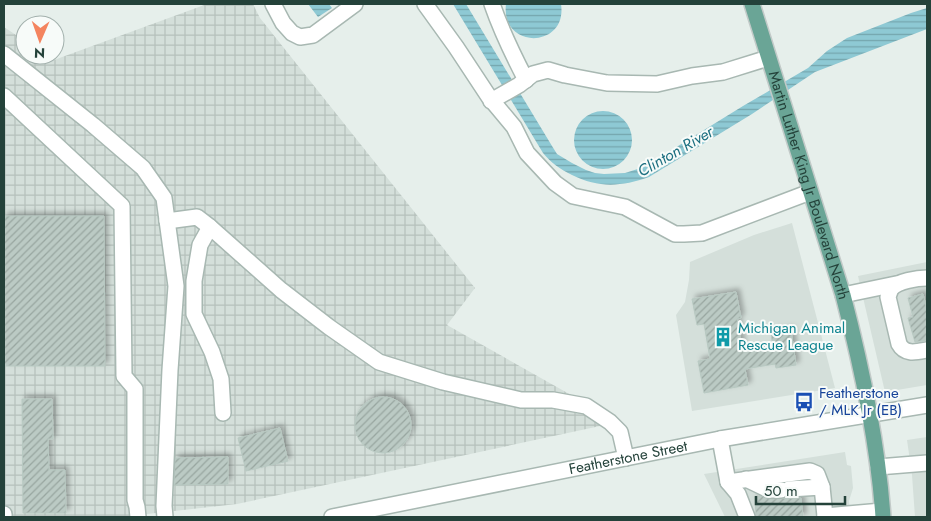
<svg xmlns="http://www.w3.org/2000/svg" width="931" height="521" viewBox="0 0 931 521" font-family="Jost,sans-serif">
	<defs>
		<pattern id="industrial-grid" width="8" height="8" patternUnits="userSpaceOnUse" patternTransform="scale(1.25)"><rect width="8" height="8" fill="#d4dfda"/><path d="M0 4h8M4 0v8" fill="none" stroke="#b6c1bc"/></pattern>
		<pattern id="water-rules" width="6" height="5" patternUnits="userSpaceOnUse" patternTransform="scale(1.25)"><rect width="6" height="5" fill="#8ec9d4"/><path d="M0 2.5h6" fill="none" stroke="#74a5ad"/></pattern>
		<pattern id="building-hatch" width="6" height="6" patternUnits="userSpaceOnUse" patternTransform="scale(1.25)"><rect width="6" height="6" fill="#bbcac4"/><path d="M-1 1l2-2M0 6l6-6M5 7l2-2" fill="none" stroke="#98a6a0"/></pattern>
		<filter id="shadow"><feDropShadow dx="3.5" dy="-3.5" stdDeviation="2.5" flood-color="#0004"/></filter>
	</defs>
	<rect width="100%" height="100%" fill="#e6efeb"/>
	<path fill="#d4dfda" d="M 792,223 L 835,388 L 692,411 L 676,315 L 685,302 L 689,280 L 690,262 L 754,235 Z
		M 927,262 L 927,385 L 885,392 L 858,276 Z
		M 927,437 L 927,517 L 915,517 L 912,475 L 907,440 Z
		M 845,452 L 847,465 L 851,466 L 853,488 L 849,501 L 850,517 L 725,517 L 704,474 Z"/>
	<path fill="url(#industrial-grid)" d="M 207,4 L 253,4 L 260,18 L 475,288 L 447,325 L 619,422 L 237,504 L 120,517 L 4,517 L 4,27 L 25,41 L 25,55 L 47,55 L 54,60 Z"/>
	<path fill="url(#water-rules)" d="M 308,4 L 329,4 L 332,8 L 318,17 Z
		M 453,4 L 466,4 L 552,146 L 557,154 L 572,163 L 586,170 L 595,173 L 604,174 L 625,173 L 644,167 L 743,106 L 808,68 L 827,51 L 847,38 L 911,13 L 927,8 L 927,29 L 815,72 L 752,114 L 649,177 C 621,187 598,188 572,175 C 560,169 551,163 543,153 Z
		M 506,4 L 561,4 C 568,49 500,50 506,4 Z
		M574 140a29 29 0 1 1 58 0a29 29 0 1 1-58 0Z"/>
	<path fill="url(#building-hatch)" stroke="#b8c9c2" filter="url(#shadow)" d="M 4,216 L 104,216 L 105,366 L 4,366 Z
		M 736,292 L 741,318 L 737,319 L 743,352 L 773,348 L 771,333 L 791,330 L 796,365 L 776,368 L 775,364 L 745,369 L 748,385 L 704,393 L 698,361 L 710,359 L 704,324 L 697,325 L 692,299 Z
		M 923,294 L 927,310 L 927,340 L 915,342 L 908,318 L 913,317 L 908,298 Z
		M355 425a28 28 0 1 1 56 0a28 28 0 1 1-56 0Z
		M 22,399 L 52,399 L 53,439 L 48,439 L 49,470 L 65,470 L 66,513 L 23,513 Z
		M 280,428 L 288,461 L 246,471 L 238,438 Z
		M 228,457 L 228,484 L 174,485 L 175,458 Z
		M 761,496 L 769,499 L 801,498 L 803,517 L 756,517 L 755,497 Z"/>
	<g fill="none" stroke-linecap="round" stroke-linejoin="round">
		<defs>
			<g id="minor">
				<path d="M 273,4 L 283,23 L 292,33 L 300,37 L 313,35 L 355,4"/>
				<path d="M 425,4 L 456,47 L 489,97 L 514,127 L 527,153 L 555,183 L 573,196 L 625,207 L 675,234 L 684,234 L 702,233 L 810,192"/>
				<path d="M 492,4 C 501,30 513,55 526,80"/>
				<path d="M 4,54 L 93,125 L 143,168 L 164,198 L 176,286 L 170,370 L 164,506 L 165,517"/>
				<path d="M 4,96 L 122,206 L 124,376 L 135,389 L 135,500 L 137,507 L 138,517"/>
				<path d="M 491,101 L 519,85 L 533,74 L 548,70 L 565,75 L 607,83 L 657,84 L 692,76 L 723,72 L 768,58"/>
				<path d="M 167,221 L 197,217 L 210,227 L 281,290 L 329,327 L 379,362 L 443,382 L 521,400 L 553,400 L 586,406 L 610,422 L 620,432 L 626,458"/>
				<path d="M 210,227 L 200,245 L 194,281 L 194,314 L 212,352 L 221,379 L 223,413"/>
				<path d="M 927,278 C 918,278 897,281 891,289 C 890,291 889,294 888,297 L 899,344 C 905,355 916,352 927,350"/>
				<path d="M 843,295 L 896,284"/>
				<path d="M 720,439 L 728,482 L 738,494 L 747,517"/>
				<path d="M 878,467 L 927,463"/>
				<path d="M 746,479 L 769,490 L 781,490"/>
				<path d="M 728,482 L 810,471 L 817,474 L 822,487 L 825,516"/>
				<path d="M 789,489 L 822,487"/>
				<path d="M 4,514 L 4,517"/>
				<path id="s1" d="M 332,517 L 720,439 L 927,405"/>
				<path d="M 825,517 L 825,516 L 882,511"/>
			</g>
			<g id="major">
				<path id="s2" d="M 752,4 L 843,295 C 862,368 878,442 883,517"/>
			</g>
		</defs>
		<use href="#minor" stroke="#a8b8b2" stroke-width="18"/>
		<use href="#major" stroke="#c2cac8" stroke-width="18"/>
		<use href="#minor" stroke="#fff" stroke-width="15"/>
		<use href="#major" stroke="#6aa596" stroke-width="15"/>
	</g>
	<defs>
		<symbol id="building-bare" viewBox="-9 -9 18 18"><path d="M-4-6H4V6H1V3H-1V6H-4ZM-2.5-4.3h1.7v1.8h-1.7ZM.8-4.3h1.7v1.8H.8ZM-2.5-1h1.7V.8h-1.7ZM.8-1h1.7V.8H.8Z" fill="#0f9aa8" stroke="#f7fbf9" stroke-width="2.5" paint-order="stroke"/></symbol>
		<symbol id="bus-bare" viewBox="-9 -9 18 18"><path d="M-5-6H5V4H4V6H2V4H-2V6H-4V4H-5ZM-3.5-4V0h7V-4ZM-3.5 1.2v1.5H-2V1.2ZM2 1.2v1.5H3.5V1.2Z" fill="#1a4fb4" stroke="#f7fbf9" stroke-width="2.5" paint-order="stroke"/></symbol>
	</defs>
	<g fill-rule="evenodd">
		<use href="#building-bare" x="709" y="323" width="28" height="28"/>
		<use href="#bus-bare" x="790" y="388" width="28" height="28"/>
	</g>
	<g text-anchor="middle" stroke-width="4" stroke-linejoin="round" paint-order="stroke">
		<g font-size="15" fill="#24423a" stroke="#f7fbf9">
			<text dy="5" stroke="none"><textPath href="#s2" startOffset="190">Martin Luther King Jr Boulevard North</textPath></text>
			<text dy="5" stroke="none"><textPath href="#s1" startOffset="302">Featherstone Street</textPath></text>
		</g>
		<g font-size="15" fill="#0d838f" stroke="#f7fbf9" text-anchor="start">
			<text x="738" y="333">Michigan Animal<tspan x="738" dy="17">Rescue League</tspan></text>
		</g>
		<g font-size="15" fill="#164399" stroke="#f7fbf9" text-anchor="start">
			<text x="819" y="398">Featherstone<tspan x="819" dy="17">/ MLK Jr (EB)</tspan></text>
		</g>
		<g font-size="16" font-style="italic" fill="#1c6f80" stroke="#f7fbf9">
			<text transform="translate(675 151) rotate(-30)" y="6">Clinton River</text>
		</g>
	</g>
	<rect width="931" height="521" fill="none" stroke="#24423a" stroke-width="10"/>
	<g transform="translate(40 40) rotate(182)"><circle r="24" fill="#f7fbf9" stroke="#a3b1ad"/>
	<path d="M0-4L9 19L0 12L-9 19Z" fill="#f4845f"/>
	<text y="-8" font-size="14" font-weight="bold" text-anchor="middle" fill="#24423a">N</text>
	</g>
	<path d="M756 496v8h89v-8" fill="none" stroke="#24423a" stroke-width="2.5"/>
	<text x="764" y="496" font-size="15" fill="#24423a" stroke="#f7fbf9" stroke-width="4" paint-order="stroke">50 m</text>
</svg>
